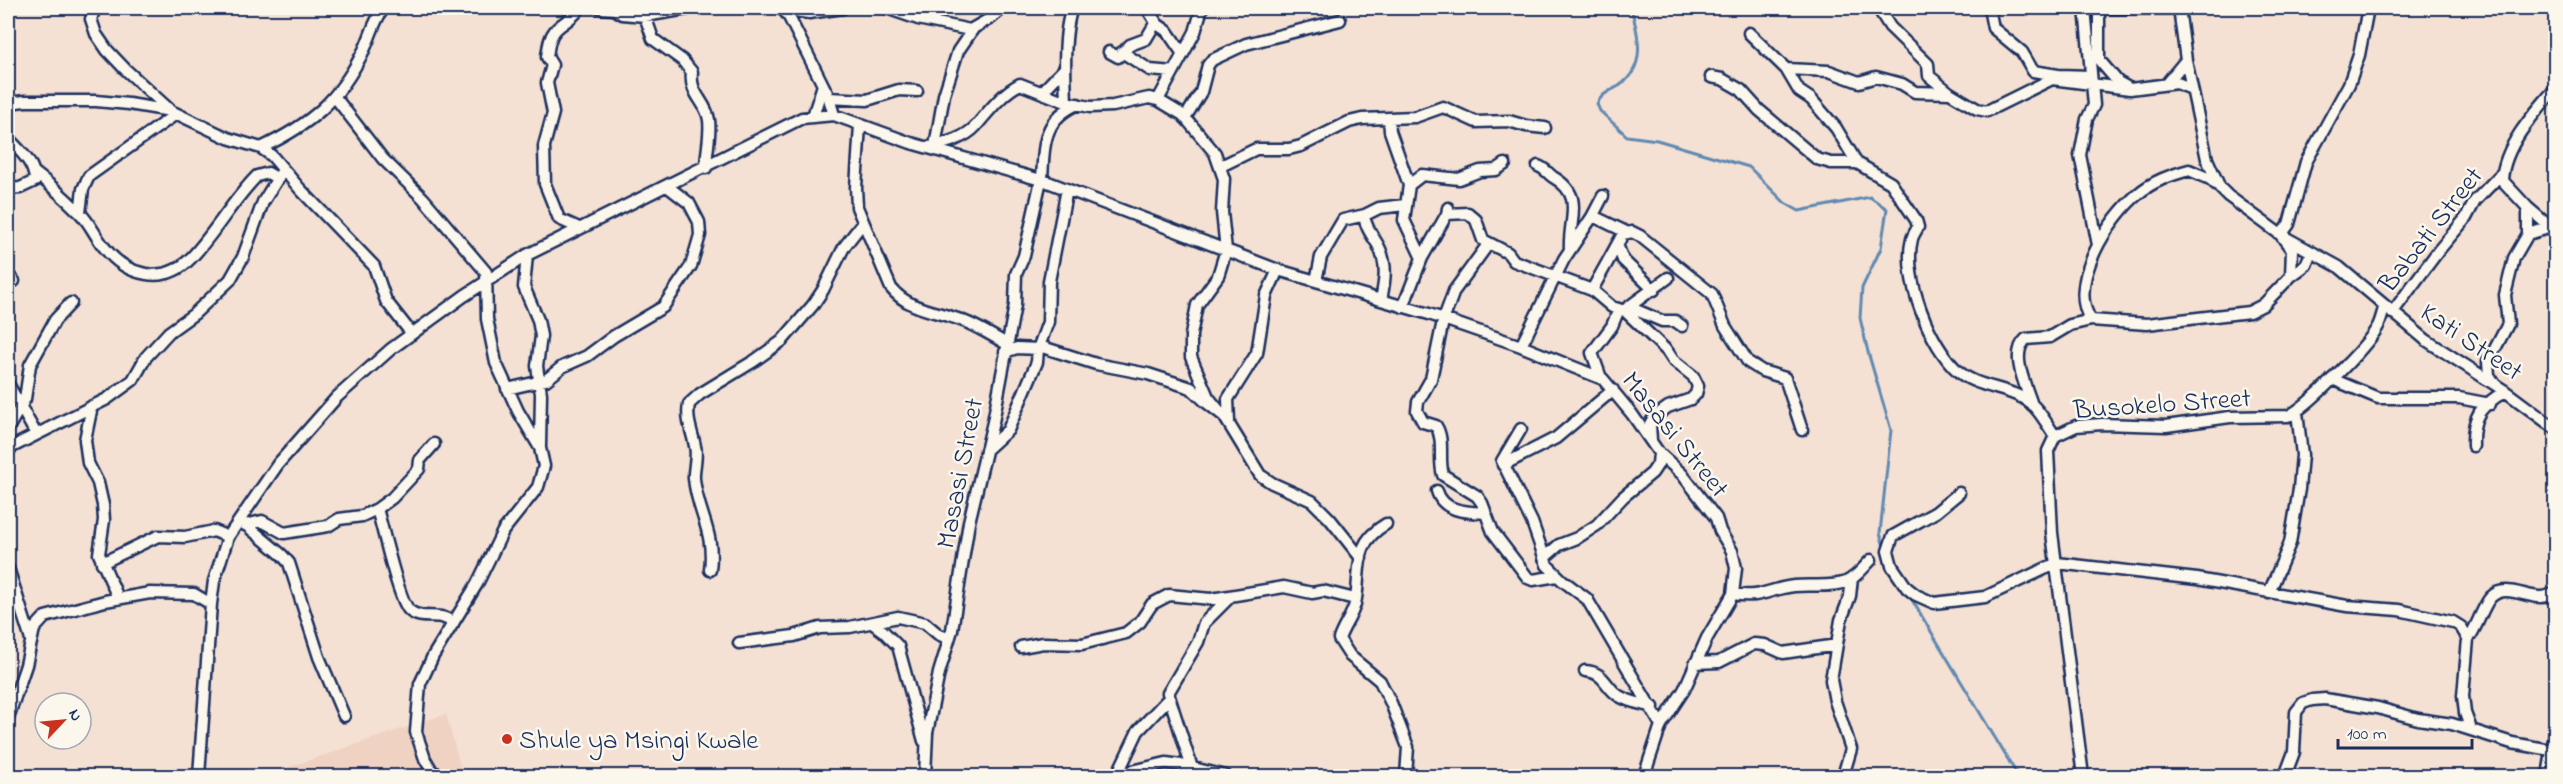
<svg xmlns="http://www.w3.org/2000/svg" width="2563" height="784" viewBox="0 0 2563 784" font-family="'Indie Flower',sans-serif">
	<rect width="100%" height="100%" fill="#f4e1d3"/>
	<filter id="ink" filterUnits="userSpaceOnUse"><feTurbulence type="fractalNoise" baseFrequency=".0167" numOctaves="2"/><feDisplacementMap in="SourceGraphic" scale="12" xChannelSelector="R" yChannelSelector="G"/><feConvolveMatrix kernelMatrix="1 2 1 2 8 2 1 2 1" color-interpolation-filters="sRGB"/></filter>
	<g filter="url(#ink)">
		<path fill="#f0d2c2" d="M 446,714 L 463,776 L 272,776 L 271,773 Z"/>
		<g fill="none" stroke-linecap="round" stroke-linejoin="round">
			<path stroke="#5f89b3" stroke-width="3" d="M 1631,8 C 1639,36 1647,67 1619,86 C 1610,91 1601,94 1597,104 L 1600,111 L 1627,136 L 1657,140 L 1749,167 L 1785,203 L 1799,211 L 1870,197 L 1887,209 L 1881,248 L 1862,288 L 1860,318 L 1868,352 L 1891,430 L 1880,533 L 1885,550
				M 1909,595 L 2018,776"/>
			<defs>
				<path id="minor" d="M 95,8 L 91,19 L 96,34 L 107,50 L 125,69 L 171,111 L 228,138 L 261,148 L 272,156 L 300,189 L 374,266 L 386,301 L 412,334
					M 600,8 L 614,9 L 622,14 L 645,16 L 693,8
					M 782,8 L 789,17 L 828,95 L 834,115
					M 886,8 L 918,19 L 970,30 L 991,18 L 1003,8
					M 1147,8 L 1157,24 L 1167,31 L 1183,54
					M 1878,8 L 1890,27 L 1928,64 L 1929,76 L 1950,93
					M 1994,8 L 1990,13 L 1993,28 L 2022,52 L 2033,71 L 2058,75 L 2091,76
					M 2085,8 L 2094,105 L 2087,119 L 2080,155 L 2098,245
					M 2099,8 L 2099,60 L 2118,82 L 2127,87
					M 2101,8 L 2170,8
					M 2179,8 L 2186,60 L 2207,159 L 2220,188 L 2228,196 L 2281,235 L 2339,267 L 2426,340 L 2505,391 L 2556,429
					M 794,11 L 809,13 L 843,8
					M 645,16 L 653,39 L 682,60 L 692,72 C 689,95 706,100 709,120 C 711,136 706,152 706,168
					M 1749,33 L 1786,69 L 1829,71 L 1859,82 L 1876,77 L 1902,84 L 1915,92 L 1950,93 L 1977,109 L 1987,111 L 2052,79 L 2130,89 L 2177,83 L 2192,89
					M 1109,52 L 1118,57 L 1130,45 L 1146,39 L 1156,22
					M 1122,52 L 1150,70 L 1173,72
					M 1786,69 L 1799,91 L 1811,99 L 1836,128 L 1857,163
					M 1711,77 L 1722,79 L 1741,90 L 1759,110 L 1817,159 L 1831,163 L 1857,163 L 1891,183 L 1916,220 L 1918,227 C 1916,231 1913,235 1912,239 C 1902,277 1930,347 1959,372 C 1977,387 2003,387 2023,398 C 2037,405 2046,423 2055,436
					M 2166,84 L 2186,60
					M 1043,91 L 1064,69
					M 335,97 L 383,159 L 423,198 L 486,272 L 487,319 L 496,363 L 518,411 L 540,448 L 544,466 L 538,487 L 503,531 L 477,584 L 433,656 L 420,684 L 416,732 L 425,759 L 432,771 L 442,776
					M 829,98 L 867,100 L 899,90 L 917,91
					M 1158,100 L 1195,32 L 1202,8
					M 1066,102 C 1065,75 1063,32 1072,8
					M 8,103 L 25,101 L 96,101 L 129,104 L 171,111
					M 813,116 L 823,85
					M 1185,118 L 1201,92 L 1208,65 L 1212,60 L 1246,44 L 1340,20
					M 1389,119 L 1390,131 L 1409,185 L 1404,220 L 1422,258
					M 860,125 L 856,187 L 857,207 L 891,288 C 910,312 942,311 968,323 C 982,329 994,337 1007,344
					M 8,138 C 19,150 35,163 35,181 L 20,188 L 8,189
					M 935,146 L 944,95 L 958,51 L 973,29
					M 929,147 C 946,143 964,139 976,126 C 989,111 1002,93 1020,84 L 1066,102 L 1090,107 L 1113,106 L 1149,98 L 1158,100 L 1183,115 L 1215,153 L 1224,179 L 1222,212 L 1226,250 L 1218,276 L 1197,305 L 1191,335 L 1191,357 L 1208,397 L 1221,413
					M 261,148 C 311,124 339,101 364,50 C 371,36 374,20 384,8
					M 1221,166 L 1256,149 L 1289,149 L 1301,146 L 1349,122 L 1362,119 L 1415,117 L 1443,107 L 1476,122 L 1509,121 L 1526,126 L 1545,128
					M 1538,166 C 1545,168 1547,173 1553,177 C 1586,196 1568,219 1570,249
					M 35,173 C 51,185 66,199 80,213 C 90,223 95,236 104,247 C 126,276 164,286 191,258 C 215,233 232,201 257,176 L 268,173 L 278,179
					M 1042,180 C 1044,146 1042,119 1078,104
					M 1409,185 L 1422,175 L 1459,179 L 1480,171 L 1496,170 L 1505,164
					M 2528,208 L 2528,234
					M 80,213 L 83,189 L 89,176 L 176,114
					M 1447,214 L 1468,213 L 1476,220 L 1483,240 L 1508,253 L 1514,261 L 1592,290 L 1612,307 L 1625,311 L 1667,351 L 1673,360 L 1693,376 L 1698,386 L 1696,394 L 1691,399 L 1668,407 L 1654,417 L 1650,424 L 1651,441
					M 1364,216 C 1366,228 1372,235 1378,245 C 1388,264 1385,280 1381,300
					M 1593,216 L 1626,232
					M 579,228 L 559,219 L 545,184 L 544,146 L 553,113 L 547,83 L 552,65 L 547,57 C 548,49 549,38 554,32 C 560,23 571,21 580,8
					M 2555,231 L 2528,208 L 2502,180 C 2504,146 2534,113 2556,88
					M 1489,243 L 1454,291 L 1443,321 L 1431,379 L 1418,402 L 1417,411 L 1423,422 L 1436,426 C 1445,440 1438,459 1443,475 L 1477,496 L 1482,503 L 1493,532 L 1528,578 L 1533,580 L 1557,576
					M 1618,247 L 1623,260 L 1654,290
					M 527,255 L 524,287 L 538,320 L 541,336 L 537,366 L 541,394 L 540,446
					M 8,275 L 14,281
					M 2291,276 L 2292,250 L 2281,235 L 2289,224 L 2306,162 L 2349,84 L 2359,55 L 2368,8
					M 1316,281 L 1321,257 L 1343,220 L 1365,215 L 1379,208 L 1405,205
					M 1592,290 L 1623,234 L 1632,232 L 1640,236 L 1712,294 L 1725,326 L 1748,362 L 1762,371 L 1785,378 L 1802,430
					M 1403,307 L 1422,258 L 1447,214 L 1448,208
					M 1629,307 L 1662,321 L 1675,321 L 1682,326
					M 1627,308 L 1668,278
					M 2392,313 L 2439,250 L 2466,218 L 2475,201 L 2502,173
					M 2091,320 C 2066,284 2110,217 2138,194 C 2153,181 2171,175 2189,170 L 2210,179 L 2217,185
					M 1039,346 L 1096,364 L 1148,374 L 1191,388 L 1206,402 L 1224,416 L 1260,475 L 1272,483 L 1312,501 L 1330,519 L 1361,558
					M 1521,346 L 1564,259 L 1592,217 L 1603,196
					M 1005,352 L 1017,348 L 1038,349
					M 1601,378 L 1592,353 L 1612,326 L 1619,309
					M 2332,379 L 2378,398 L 2459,398 L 2490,404
					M 2494,383 L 2489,375 L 2488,362 L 2508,324 L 2505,295 L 2514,258 L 2528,234 L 2552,227
					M 8,384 L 36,434
					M 507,389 L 546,380 L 562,367 L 587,356 L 614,336 L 663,307 L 691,266 L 700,235 L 699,222 L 689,203 L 667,186
					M 2032,405 C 2027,388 2009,354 2026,339 L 2050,337 L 2070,325 L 2091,320 L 2147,324 L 2249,312 L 2263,305 L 2291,276 L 2306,265 L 2311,253
					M 92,406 L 85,440 L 88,463 L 98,483 L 103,505 L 104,520 L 99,554 L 118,598
					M 1229,422 L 1228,399 L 1257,353 L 1266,296 L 1278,270
					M 8,428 L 25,399 L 30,365 L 55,320 L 71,303
					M 1521,429 L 1502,461 L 1532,522 L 1547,565 L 1562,580 L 1587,599 L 1661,725
					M 2473,446 C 2472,415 2480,407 2505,391
					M 8,449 L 107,399 L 133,380 L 146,357 L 169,332 L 194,314 L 230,280 L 243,257 L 263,202 L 283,170
					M 986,450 L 1008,430 L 1037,362 L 1038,349 L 1048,322 L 1049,281 L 1067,189
					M 1503,465 L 1556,438 L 1613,390
					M 1437,491 C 1443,512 1467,512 1486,513
					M 1959,493 L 1936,512 L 1893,536 L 1888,551 L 1892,566 L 1907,588 L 1916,595 L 1934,603 L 1985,597 L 2057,563 L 2197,579 L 2347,606 L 2399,610 L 2453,622 L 2461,627 L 2468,639 L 2463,696 L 2465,713 L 2471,729
					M 377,509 C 383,528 399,603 410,611 C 423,622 442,610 453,624
					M 240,520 L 282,555 L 289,563 L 319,657 L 344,716
					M 1386,524 C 1351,544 1362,572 1355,604 C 1352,616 1343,627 1339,639 L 1350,656 L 1380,681 L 1391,703 L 1408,747 L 1406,776
					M 245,525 L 262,521 L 284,533 L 328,526 L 339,519 L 362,516 L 377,509 L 392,498 L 419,469 L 420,460 L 434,444
					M 1544,558 L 1559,545 L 1577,538 L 1597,525 L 1623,497 L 1652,473 L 1658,464 L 1659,453
					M 102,563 L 158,536 L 185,537 L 214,531 L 228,537
					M 8,568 L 31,640
					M 710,570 C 715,531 698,515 694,479 C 693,468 698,457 695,446 C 692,431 686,420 689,404 L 700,394 L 754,361 L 782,341 L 813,305 L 823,290 L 844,247 L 862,224
					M 2269,593 L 2290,543 L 2299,489 L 2302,455 L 2297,412
					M 1733,594 C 1762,599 1768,589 1794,586 C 1811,584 1829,588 1846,582 C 1856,578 1864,567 1871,560
					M 872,623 L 883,631 L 898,646 L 924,741
					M 2468,639 C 2477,628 2483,605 2491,597 C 2505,583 2526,598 2542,597 C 2547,597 2551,594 2556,593
					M 739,643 L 794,636 L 820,628 L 850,627 L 898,617 L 925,623 L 938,634 L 949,639
					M 1021,647 L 1043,643 L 1082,644 L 1126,633 L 1140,622 L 1152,604 L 1169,595 L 1211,599 L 1284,587 L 1312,593 L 1323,591 L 1355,599
					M 1695,663 L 1719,662 L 1754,644 L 1765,645 L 1783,653 L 1837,645
					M 1585,671 C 1605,672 1605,687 1619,696 C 1629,702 1642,704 1653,707
					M 8,718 L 26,665 L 34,629 L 45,617 L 105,601 L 150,593 L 194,594 L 211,604
					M 1192,768 L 1168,693 L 1198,642 L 1204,623 L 1231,596
					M 1117,775 L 1138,731 L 1169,698
					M 199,776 L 211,604 L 214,581 L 228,537 L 278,464 L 337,397 L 391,349 L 464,296 L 527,255 L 802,118 L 834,115 L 911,143 L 1048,182 L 1278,270 L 1429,314 L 1521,346 L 1603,379 L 1632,414 L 1659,453 L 1682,474 L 1716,518 L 1720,531 L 1732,551 L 1736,568 L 1733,594 L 1707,638 L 1684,690 L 1661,725 L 1644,776
					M 925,776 L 927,733 L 939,673 L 952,630 L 969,522 L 993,422 L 1015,305 L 1016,274 L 1024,256 L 1041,180
					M 1111,776 L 1166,763 L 1181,765 L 1226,776
					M 1843,776 L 1851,749 L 1835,701 L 1831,680 L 1841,620 L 1850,596 L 1852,578
					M 2083,776 L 2052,533 L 2048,451 L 2055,436 L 2076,426 L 2102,424 L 2166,426 L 2230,417 L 2288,416 C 2307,408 2366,347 2377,328 C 2381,322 2382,313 2385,306
					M 2285,776 L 2294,752 L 2296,712 L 2303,703 L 2312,700 L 2325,699 L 2378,708 L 2418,719 L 2452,724 L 2512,743 L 2551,750
					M 2548,776 L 2556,727"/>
			</defs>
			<use href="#minor" stroke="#1b2f5e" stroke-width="15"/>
			<use href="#minor" stroke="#fbf7ec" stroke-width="10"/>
		</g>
	</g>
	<circle fill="#c8321e" stroke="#fbf7ec" stroke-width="2" cx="507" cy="739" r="6"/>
	<g text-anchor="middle" stroke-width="5" stroke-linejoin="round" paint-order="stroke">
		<g font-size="27" fill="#1b2f5e" stroke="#fbf7ec">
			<text transform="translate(2430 229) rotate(-52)" y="9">Babati Street</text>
			<text transform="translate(2472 341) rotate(34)" y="9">Kati Street</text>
			<text transform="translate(2162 403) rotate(-4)" y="9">Busokelo Street</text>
			<text transform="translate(1676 434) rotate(51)" y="9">Masasi Street</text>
			<text transform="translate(959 473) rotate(-79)" y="9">Masasi Street</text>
		</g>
		<g font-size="27" fill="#1b2f5e" stroke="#fbf7ec" text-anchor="start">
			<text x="519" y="748">Shule ya Msingi Kwale</text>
		</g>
	</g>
	<rect width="2563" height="784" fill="none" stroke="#fbf7ec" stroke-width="30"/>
	<rect x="15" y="15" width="2533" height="754" fill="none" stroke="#1b2f5e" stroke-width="2" filter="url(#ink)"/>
	<g transform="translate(63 721) rotate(64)"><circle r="28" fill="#fbf7ec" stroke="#a1a7b3" stroke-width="1.5"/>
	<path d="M0-4.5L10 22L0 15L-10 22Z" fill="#c8321e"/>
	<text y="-9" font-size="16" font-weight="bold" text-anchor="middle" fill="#1b2f5e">N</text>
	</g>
	<path d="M2338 739v9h134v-9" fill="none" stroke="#1b2f5e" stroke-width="3"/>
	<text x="2347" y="739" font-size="18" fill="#1b2f5e" stroke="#fbf7ec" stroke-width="4.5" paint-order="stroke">100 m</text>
</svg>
